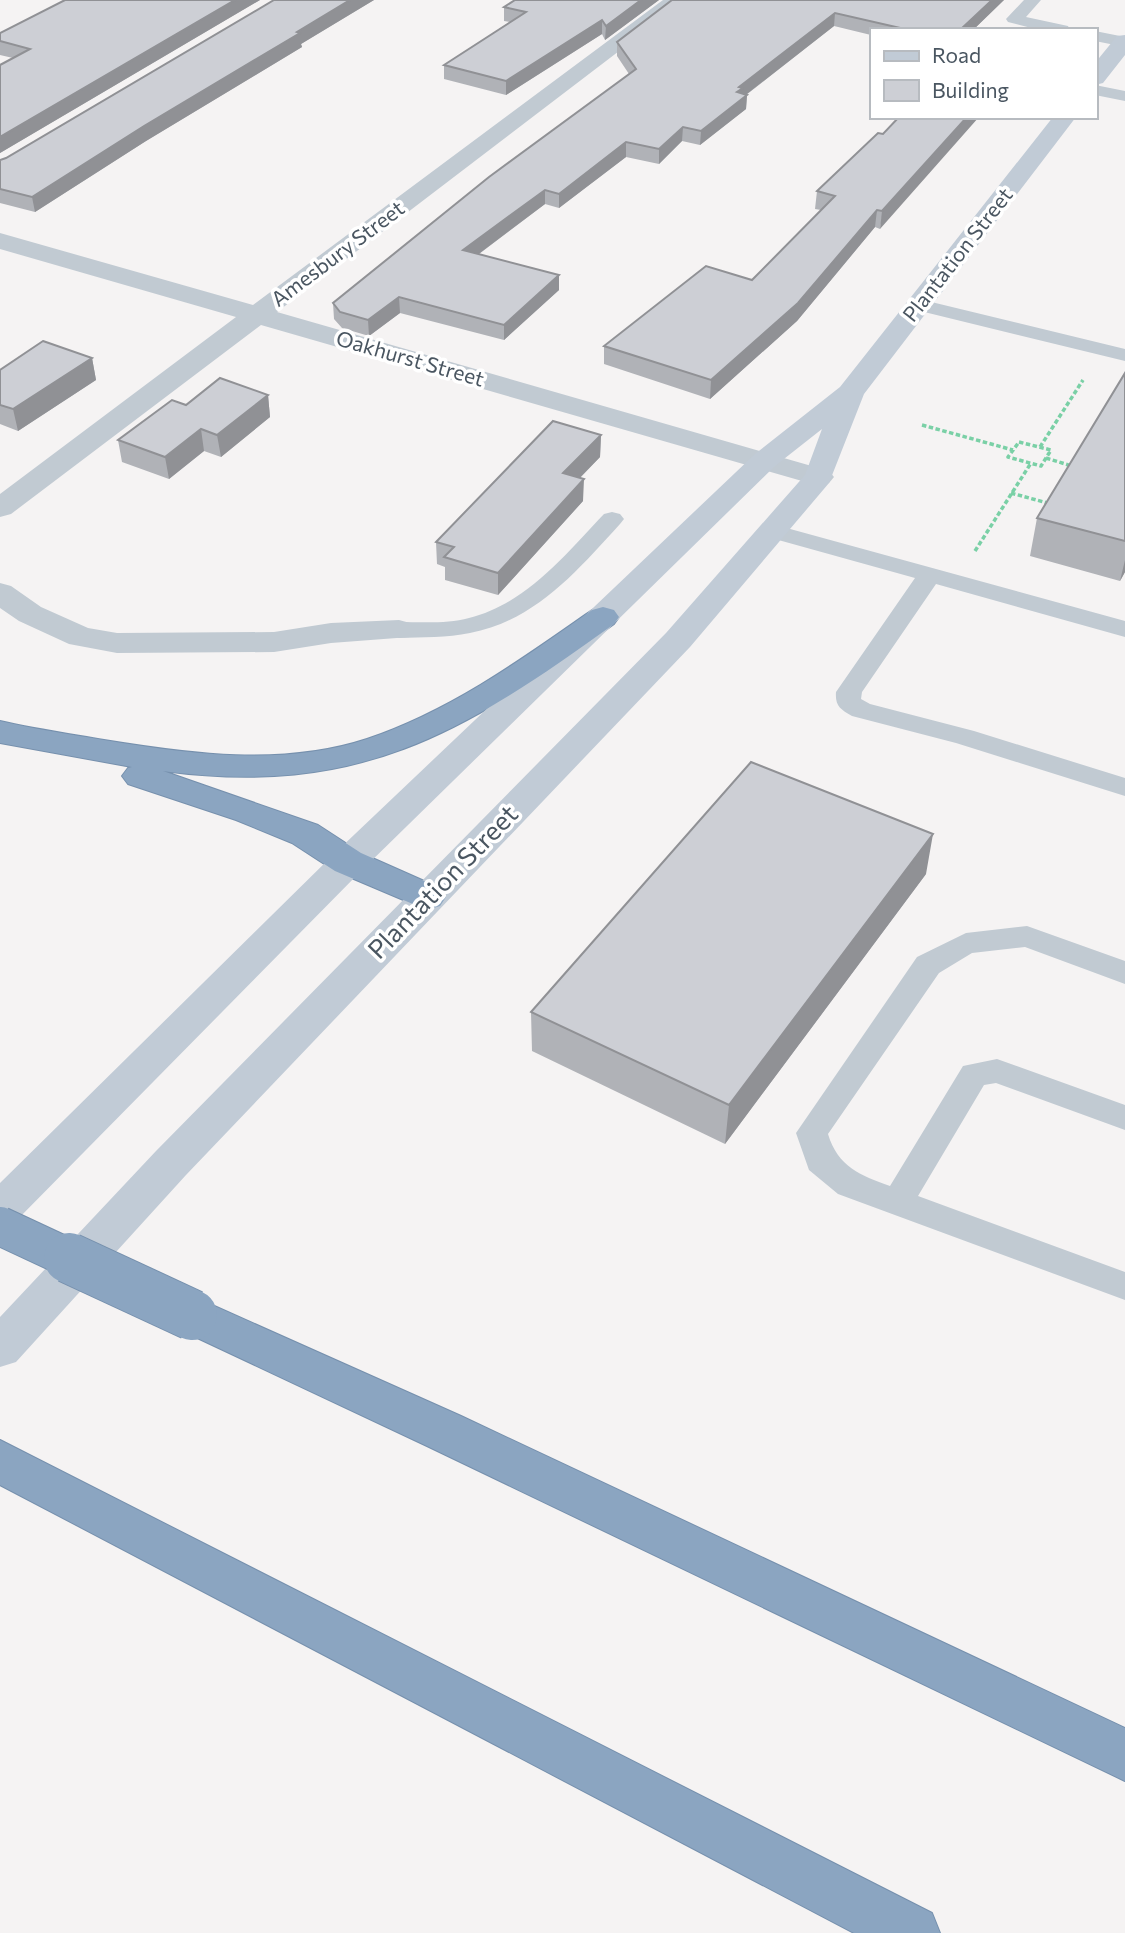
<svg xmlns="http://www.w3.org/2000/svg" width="1125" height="1933" viewBox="0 0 1125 1933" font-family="Commissioner,sans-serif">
	<rect width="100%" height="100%" fill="#f5f3f3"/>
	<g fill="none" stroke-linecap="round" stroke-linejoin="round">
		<defs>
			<path id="motorway" d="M 603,607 L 614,610 L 619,617 L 614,624 C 462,734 358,797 163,771 L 318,825 L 361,853 L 440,888 L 446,897 L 440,906 L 427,910 L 335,871 L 292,843 L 236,820 L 128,784 L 122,776 L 128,768 L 132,767 L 0,743 L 0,721 C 34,729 69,734 104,740 C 190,754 282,767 367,739 C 450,711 521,660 592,610 Z
				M 192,1296 L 461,1416 L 1125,1728 L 1125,1781 L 427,1446 L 176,1328 L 170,1315 L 176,1302 Z
				M 0,1440 L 932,1913 L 940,1933 L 854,1933 L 0,1485 Z"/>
		</defs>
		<use href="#motorway" stroke="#7690ad" stroke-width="2"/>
		<path stroke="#7ad0a6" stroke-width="3.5" stroke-dasharray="4.5 2.5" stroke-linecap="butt" d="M 922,425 L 1013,450
			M 1019,442 L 1051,450 L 1041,466 L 1008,457 Z
			M 1040,447 L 1083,380
			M 1046,458 L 1075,467
			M 1011,493 L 1051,504
			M 975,551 L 1031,463"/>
		<path fill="#c1cad2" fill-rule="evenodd" d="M 1024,0 L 1041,0 L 1026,17 L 1068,26 L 1070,30 L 1039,30 L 1008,22 L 1006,19 Z
			M 1095,31 L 1125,37 L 1125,47 L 1095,41 Z
			M 1095,85 L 1125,91 L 1125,101 L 1095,95 Z
			M 919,299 L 1125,349 L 1125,361 L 912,309 L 909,305 L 912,301 Z
			M 612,512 L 620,514 L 624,519 L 620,524 C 576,572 536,620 470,633 C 447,638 422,637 399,638 L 390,635 L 386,630 L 390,625 L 399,622 C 422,622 447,624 469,618 C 526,604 565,555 604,514 Z
			M 772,524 L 1125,621 L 1125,637 L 936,584 L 862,692 L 861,699 L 870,704 L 974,731 L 1125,778 L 1125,796 L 956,743 L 852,716 C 840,709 835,706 836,692 L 915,578 L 764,536 L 760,531 L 764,526 Z
			M 1027,926 L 1125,961 L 1125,984 L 1025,947 L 972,953 L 939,973 L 828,1134 C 838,1167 860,1175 890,1186 L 963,1066 L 997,1059 L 1125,1105 L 1125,1130 L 996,1083 L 984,1085 L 918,1196 L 1125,1272 L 1125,1300 L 838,1194 L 809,1170 L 796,1133 L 917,957 L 966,933 Z"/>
		<path fill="#c1cad2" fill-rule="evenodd" d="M 663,0 L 686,0 L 277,312 L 829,471 L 834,477 L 829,483 L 819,486 L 809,483 L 261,325 L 11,514 L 0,517 L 0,494 L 236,317 L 0,249 L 0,233 L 253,305 Z
			M 0,583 L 11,586 L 41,607 L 88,628 L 117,633 L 274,632 L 331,623 L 399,620 L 410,623 L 415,630 L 410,637 L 331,643 L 274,652 L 117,653 L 69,644 L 19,621 L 0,608 Z"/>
		<path fill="#c1cbd6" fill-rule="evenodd" d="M 1125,35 L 1125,55 L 1103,83 L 1095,85 L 1095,63 L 1117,36 Z
			M 1053,117 L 1076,117 L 864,394 L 829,483 L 690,647 L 186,1175 L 16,1362 L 0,1367 L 0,1317 L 156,1151 L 666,633 L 805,475 L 822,429 L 775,466 L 361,871 L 15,1222 L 0,1227 L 0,1183 L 335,853 L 755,454 L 840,387 Z"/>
		<use href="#motorway" fill="#8ba5c1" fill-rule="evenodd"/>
		<defs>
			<path id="motorway-bridge-far1" d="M 0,1226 L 73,1260"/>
			<path id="motorway-bridge" d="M 69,1258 L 192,1315"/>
		</defs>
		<use href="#motorway-bridge-far1" stroke="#7690ad" stroke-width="40" stroke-linecap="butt"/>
		<use href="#motorway-bridge" stroke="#7690ad" stroke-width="52" stroke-linecap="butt"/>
		<use href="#motorway-bridge-far1" stroke="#8ba5c1" stroke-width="38"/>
		<use href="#motorway-bridge" stroke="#8ba5c1" stroke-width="50"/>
	</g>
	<path fill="#b0b2b7" d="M 65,0 L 260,0 L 0,153 L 13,58 L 0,55 L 0,33 Z
		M 274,0 L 374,0 L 301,44 L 302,47 L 146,141 L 35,212 L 0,203 L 0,160 L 6,158 Z
		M 515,0 L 659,0 L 605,40 L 602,34 L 506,95 L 444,79 L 444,65 L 510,22 L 504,21 L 504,7 Z
		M 672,0 L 1004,0 L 973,30 L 871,30 L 871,35 L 834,26 L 746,95 L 747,95 L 746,109 L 700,145 L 682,141 L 659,164 L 626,157 L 559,208 L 545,204 L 479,254 L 559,275 L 559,290 L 504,340 L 400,313 L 369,336 L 342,328 L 334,319 L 333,303 L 629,74 L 617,56 L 617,42 Z
		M 899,117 L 880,229 L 875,227 L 797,321 L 710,399 L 604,364 L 604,346 L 752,280 L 821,210 L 815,209 L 817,191 L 883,134 Z
		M 92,358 L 96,380 L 18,431 L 0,424 L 0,370 Z
		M 1125,373 L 1125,572 L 1120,581 L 1030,556 L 1037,518 Z
		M 268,395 L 270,417 L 221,457 L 204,451 L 169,479 L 122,462 L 118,440 L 186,405 Z
		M 601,435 L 600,457 L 580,478 L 583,501 L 498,595 L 445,580 L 445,567 L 437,564 L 436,542 Z
		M 926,874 L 725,1144 L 532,1051 L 531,1012 Z"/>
	<path fill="#909195" d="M 235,0 L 260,0 L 0,153 L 0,137 Z
		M 350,0 L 374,0 L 301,44 L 302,47 L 146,141 L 35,212 L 32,197 L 144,126 Z
		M 641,0 L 659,0 L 605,40 L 606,26 Z
		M 992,0 L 1004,0 L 973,30 L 960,30 Z
		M 835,13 L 834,26 L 743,97 L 747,95 L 746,109 L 700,145 L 701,131 L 737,92 L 739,87 Z
		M 602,20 L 602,34 L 506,95 L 506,81 Z
		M 967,117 L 979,117 L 880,229 L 882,211 Z
		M 683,127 L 682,141 L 659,164 L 659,149 Z
		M 626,142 L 626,157 L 559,208 L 559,194 Z
		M 545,190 L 545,204 L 464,265 L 463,250 Z
		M 877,210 L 875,227 L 797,321 L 710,399 L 711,380 Z
		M 559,275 L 559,290 L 504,340 L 504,325 Z
		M 399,297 L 400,313 L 369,336 L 368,320 Z
		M 92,358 L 96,380 L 18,431 L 13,409 Z
		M 268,395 L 270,417 L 221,457 L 217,435 Z
		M 201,429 L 204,451 L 169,479 L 165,457 Z
		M 601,435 L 600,457 L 563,495 L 563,473 Z
		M 584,479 L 583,501 L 498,595 L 498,573 Z
		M 1125,560 L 1125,572 L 1120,581 Z
		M 933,834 L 926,874 L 725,1144 L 729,1105 Z"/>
	<path fill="#cdcfd5" stroke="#909195" stroke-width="2" d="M 65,0 L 235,0 L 0,137 L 0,65 L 30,49 L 0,41 L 0,33 Z
		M 274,0 L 350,0 L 297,32 L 300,33 L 144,126 L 32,197 L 0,189 L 0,160 L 6,158 Z
		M 515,0 L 641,0 L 606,26 L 602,20 L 506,81 L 444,65 L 526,12 L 504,7 Z
		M 672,0 L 992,0 L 960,30 L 909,30 L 835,13 L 739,87 L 743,88 L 737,92 L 747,95 L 701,131 L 683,127 L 659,149 L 626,142 L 559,194 L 545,190 L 463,250 L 559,275 L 504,325 L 399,297 L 368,320 L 340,312 L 333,303 L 489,177 L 636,69 L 617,42 Z
		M 899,117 L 967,117 L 882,211 L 877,210 L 798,303 L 711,380 L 604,346 L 706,266 L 752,280 L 835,196 L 817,191 L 878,133 L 883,134 Z
		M 43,341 L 92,358 L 13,409 L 0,405 L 0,370 Z
		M 1125,373 L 1125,541 L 1037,518 Z
		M 220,378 L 268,395 L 217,435 L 201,429 L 165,457 L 118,440 L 172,400 L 186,405 Z
		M 553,421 L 601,435 L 563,473 L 584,479 L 498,573 L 444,557 L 454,547 L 436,542 Z
		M 751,762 L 933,834 L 729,1105 L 531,1012 Z"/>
	<g text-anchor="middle" stroke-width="7" stroke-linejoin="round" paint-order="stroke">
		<g font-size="21" fill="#4a5661" stroke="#fff">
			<text transform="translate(338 254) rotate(-37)" y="7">Amesbury Street</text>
			<text transform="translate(958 255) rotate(-52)" y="7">Plantation Street</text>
			<text transform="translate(410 359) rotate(16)" y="7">Oakhurst Street</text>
		</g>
		<g font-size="26" fill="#4a5661" stroke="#fff">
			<text transform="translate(443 882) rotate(-46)" y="9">Plantation Street</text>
		</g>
	</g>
	<rect x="870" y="28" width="228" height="91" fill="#ffffff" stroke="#b7bbc0" stroke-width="2"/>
	<rect x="884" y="51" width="35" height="10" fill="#c1cbd6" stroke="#b7bbc0" stroke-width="2"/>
	<text x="932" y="63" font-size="21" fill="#4a5661">Road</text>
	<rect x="884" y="80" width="35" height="21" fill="#cdcfd5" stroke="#b7bbc0" stroke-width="2"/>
	<text x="932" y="98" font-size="21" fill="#4a5661">Building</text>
</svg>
